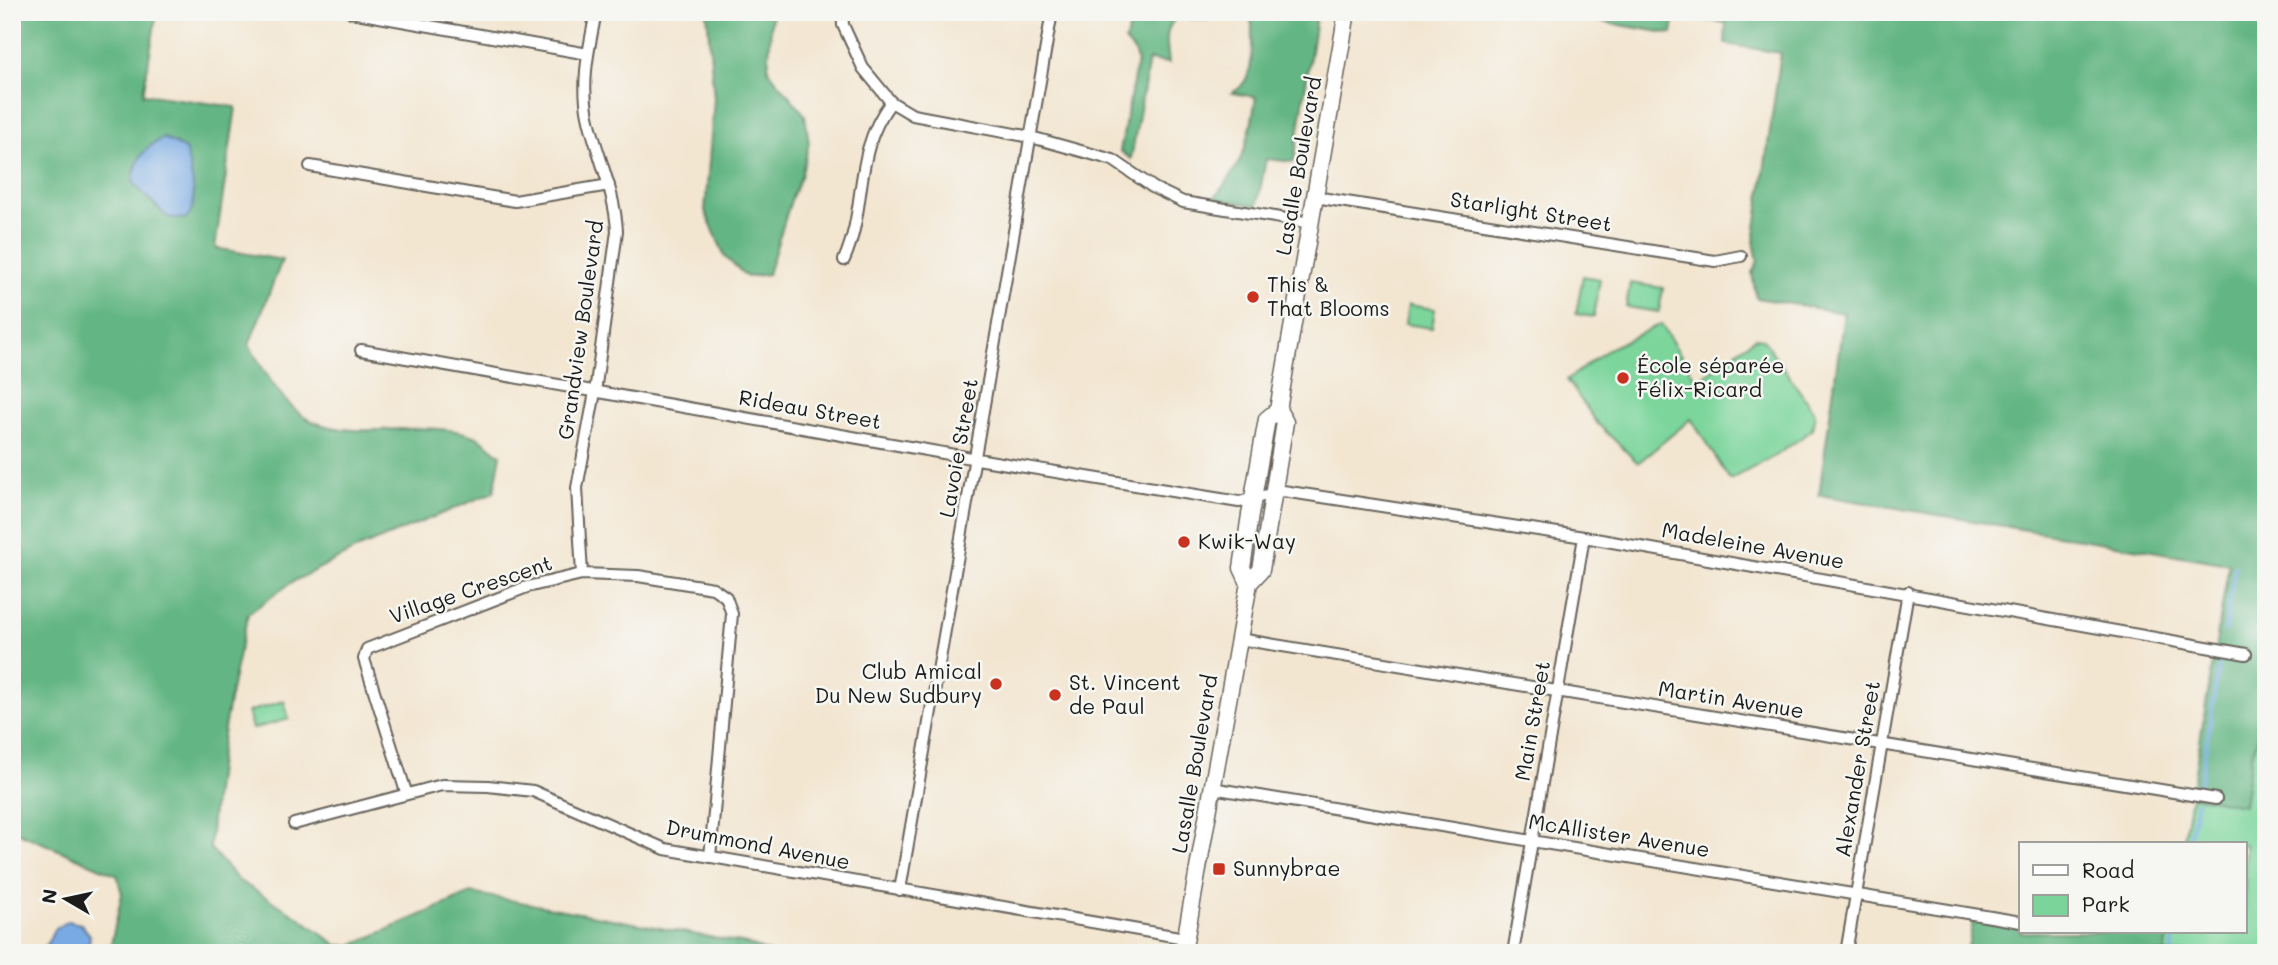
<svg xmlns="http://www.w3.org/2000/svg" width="2278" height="965" viewBox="0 0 2278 965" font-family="Mali,sans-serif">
	<rect width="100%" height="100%" fill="#f6f6f2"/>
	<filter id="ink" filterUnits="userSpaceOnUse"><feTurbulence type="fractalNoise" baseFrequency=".0143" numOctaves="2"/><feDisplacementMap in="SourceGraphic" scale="14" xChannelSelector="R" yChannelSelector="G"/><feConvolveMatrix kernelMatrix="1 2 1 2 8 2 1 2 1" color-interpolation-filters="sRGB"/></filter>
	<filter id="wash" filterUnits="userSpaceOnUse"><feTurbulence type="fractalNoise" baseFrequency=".00686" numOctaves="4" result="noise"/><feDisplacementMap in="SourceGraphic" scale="28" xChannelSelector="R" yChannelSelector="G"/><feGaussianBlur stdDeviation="1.57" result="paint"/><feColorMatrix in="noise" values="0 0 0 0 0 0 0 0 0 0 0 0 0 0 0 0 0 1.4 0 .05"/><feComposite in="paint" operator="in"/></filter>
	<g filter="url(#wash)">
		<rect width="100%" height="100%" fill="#f3e6d1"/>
		<path fill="#7bd59b" stroke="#4c785c" stroke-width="2" d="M 1583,276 L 1600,279 L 1594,317 L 1576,314 Z
			M 1630,283 L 1663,288 L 1659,312 L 1626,307 Z
			M 1408,305 L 1435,309 L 1432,328 L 1405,324 Z
			M 1661,324 L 1697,381 L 1755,338 L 1763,339 L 1815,413 L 1812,430 L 1777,455 L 1730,480 L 1691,419 L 1638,463 L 1598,424 L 1567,380 L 1610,348 Z
			M 284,701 L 289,719 L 252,729 L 248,712 Z
			M 2266,713 L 2266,953 L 2165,953 L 2169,932 L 2245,932 L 2245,844 L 2183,844 L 2191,796 L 2244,804 L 2251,757 Z"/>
		<path fill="#64b683" stroke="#406950" stroke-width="2" d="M 12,12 L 157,12 L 143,94 L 236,107 L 215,248 L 282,260 L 249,345 C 263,369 286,411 314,422 C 365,442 424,417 475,436 C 484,440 493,449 501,455 L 494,492 L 359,548 L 292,582 L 248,614 C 229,695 215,765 210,848 L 238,880 L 302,919 L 337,945 L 350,946 L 471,893 L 747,944 L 771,953 L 109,953 L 122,894 L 117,875 L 12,830 Z
			M 707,12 L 772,12 L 768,70 L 805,115 L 809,143 L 801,177 L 792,197 L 768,274 L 747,277 L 725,257 L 705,211 L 714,99 Z
			M 1135,12 L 1216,12 L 1207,20 L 1177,17 C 1163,29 1167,46 1169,63 L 1149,60 L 1131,159 L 1120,151 L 1137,61 L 1134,51 L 1125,41 Z
			M 1241,12 L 1317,12 L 1294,162 L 1266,159 L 1257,206 L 1214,198 C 1244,163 1249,142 1256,97 L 1232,93 C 1257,80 1251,50 1252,25 L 1250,17 Z
			M 1545,12 L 2266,12 L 2266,713 L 2251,757 L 2244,805 L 2191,796 L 2229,564 L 1819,495 L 1844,313 L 1756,298 L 1752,273 L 1758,261 L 1754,242 L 1781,53 L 1725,44 L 1726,23 L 1675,15 L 1672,34 Z
			M 1974,915 L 2021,923 L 2021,932 L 2169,932 L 2165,953 L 1967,953 Z"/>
		<path fill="#79aae4" stroke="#4a6380" stroke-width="2" d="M 164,138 L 185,149 C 190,167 201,206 186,219 L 167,217 L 133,183 C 135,160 143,147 164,138 Z
			M 67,921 L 81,924 L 90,935 L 88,953 L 43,953 L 53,931 Z"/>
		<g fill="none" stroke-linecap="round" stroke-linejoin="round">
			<path stroke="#79aae4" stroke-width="3.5" d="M 2225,632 L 2235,566
				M 2200,785 L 2221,653
				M 2188,844 L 2197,802
				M 2173,953 L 2173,932"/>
		</g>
	</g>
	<g filter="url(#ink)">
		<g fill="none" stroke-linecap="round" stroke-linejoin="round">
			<defs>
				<path id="minor" d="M 351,12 L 588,54
					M 842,12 L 843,25 L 863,68 L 891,102 L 913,115 L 1031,137 L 1113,160 L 1154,188 L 1183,202 L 1311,223
					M 310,166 L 515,201 L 609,185
					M 1315,197 L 1715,261 L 1741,256
					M 844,260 C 868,206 852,154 891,102
					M 361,350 L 977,459 L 1239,502 L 1283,491 L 1584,537 L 2246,654
					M 582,574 L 577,488 L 595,392 L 617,231 C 615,192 598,158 589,120 C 580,84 589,48 596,12
					M 1239,639 L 2216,799
					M 1212,788 L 2021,922
					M 406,792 L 364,659 L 367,649 L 527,587 L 582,574 L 638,576 L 713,588 L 726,597 L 732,614 L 710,857
					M 294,824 L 442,785 L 488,786 L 533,791 L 665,849 L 1185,938
					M 900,890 L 1052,12
					M 1513,953 L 1584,537
					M 1846,953 L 1908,592"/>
				<path id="secondary" d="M 1249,583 L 1242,568 L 1250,515 L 1267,419 L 1278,410 L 1347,12
					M 1183,953 L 1249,583 L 1261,570 L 1285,422 L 1278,410"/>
			</defs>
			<use href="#minor" stroke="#67635b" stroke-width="14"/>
			<use href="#secondary" stroke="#67635b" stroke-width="19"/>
			<use href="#minor" stroke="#fff" stroke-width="10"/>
			<use href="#secondary" stroke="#fff" stroke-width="16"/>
		</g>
	</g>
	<g fill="#c8321e" stroke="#f6f6f2" stroke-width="2.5">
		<circle cx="1253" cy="297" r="7"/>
		<circle cx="1623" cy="378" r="7"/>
		<circle cx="1184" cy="542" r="7"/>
		<circle cx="996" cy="684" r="7"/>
		<circle cx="1055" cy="695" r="7"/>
		<rect x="1212" y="862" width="14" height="14" rx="3.5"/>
	</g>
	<g text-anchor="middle" stroke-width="5" stroke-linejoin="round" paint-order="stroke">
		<g font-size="21" fill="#1c1c1c" stroke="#f6f6f2">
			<text transform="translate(1299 166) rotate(-80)" y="7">Lasalle Boulevard</text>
			<text transform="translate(1531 212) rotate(9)" y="7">Starlight Street</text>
			<text transform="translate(581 330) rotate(-82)" y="7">Grandview Boulevard</text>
			<text transform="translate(810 410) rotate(10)" y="7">Rideau Street</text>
			<text transform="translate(959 448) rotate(-80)" y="7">Lavoie Street</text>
			<text transform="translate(1753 546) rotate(10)" y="7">Madeleine Avenue</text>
			<text transform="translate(471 590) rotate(-19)" y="7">Village Crescent</text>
			<text transform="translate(1731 700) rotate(9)" y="7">Martin Avenue</text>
			<text transform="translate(1533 721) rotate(-80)" y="7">Main Street</text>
			<text transform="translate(1195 764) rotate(-80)" y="7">Lasalle Boulevard</text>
			<text transform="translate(1858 769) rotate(-80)" y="7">Alexander Street</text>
			<text transform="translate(1619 836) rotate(9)" y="7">McAllister Avenue</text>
			<text transform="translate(758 845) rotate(11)" y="7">Drummond Avenue</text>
		</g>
		<g font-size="21" fill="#1c1c1c" stroke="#f6f6f2" text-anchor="start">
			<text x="1267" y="292">This &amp;<tspan x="1267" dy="24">That Blooms</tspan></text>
			<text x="1637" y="373">École séparée<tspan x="1637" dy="24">Félix-Ricard</tspan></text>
			<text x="1198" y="549">Kwik-Way</text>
			<text x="982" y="679" text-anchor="end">Club Amical<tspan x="982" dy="24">Du New Sudbury</tspan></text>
			<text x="1069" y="690">St. Vincent<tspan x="1069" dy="24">de Paul</tspan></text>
			<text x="1233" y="876">Sunnybrae</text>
		</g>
	</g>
	<rect width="2278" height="965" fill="none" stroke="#f6f6f2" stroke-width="42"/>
	<rect x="2019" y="842" width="228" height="91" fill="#f6f6f2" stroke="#9f9f9c" stroke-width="2"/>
	<rect x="2033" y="865" width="35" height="10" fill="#ffffff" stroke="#9f9f9c" stroke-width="2"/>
	<text x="2082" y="878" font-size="21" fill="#1c1c1c">Road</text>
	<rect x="2033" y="895" width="35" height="21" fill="#7bd59b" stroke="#9f9f9c" stroke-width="2"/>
	<text x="2082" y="912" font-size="21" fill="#1c1c1c">Park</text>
	<g transform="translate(66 899) rotate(279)" stroke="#f6f6f2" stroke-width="5" paint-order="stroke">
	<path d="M0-5L12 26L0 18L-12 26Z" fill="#1c1c1c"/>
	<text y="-10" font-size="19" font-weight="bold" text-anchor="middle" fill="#1c1c1c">N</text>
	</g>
</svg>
